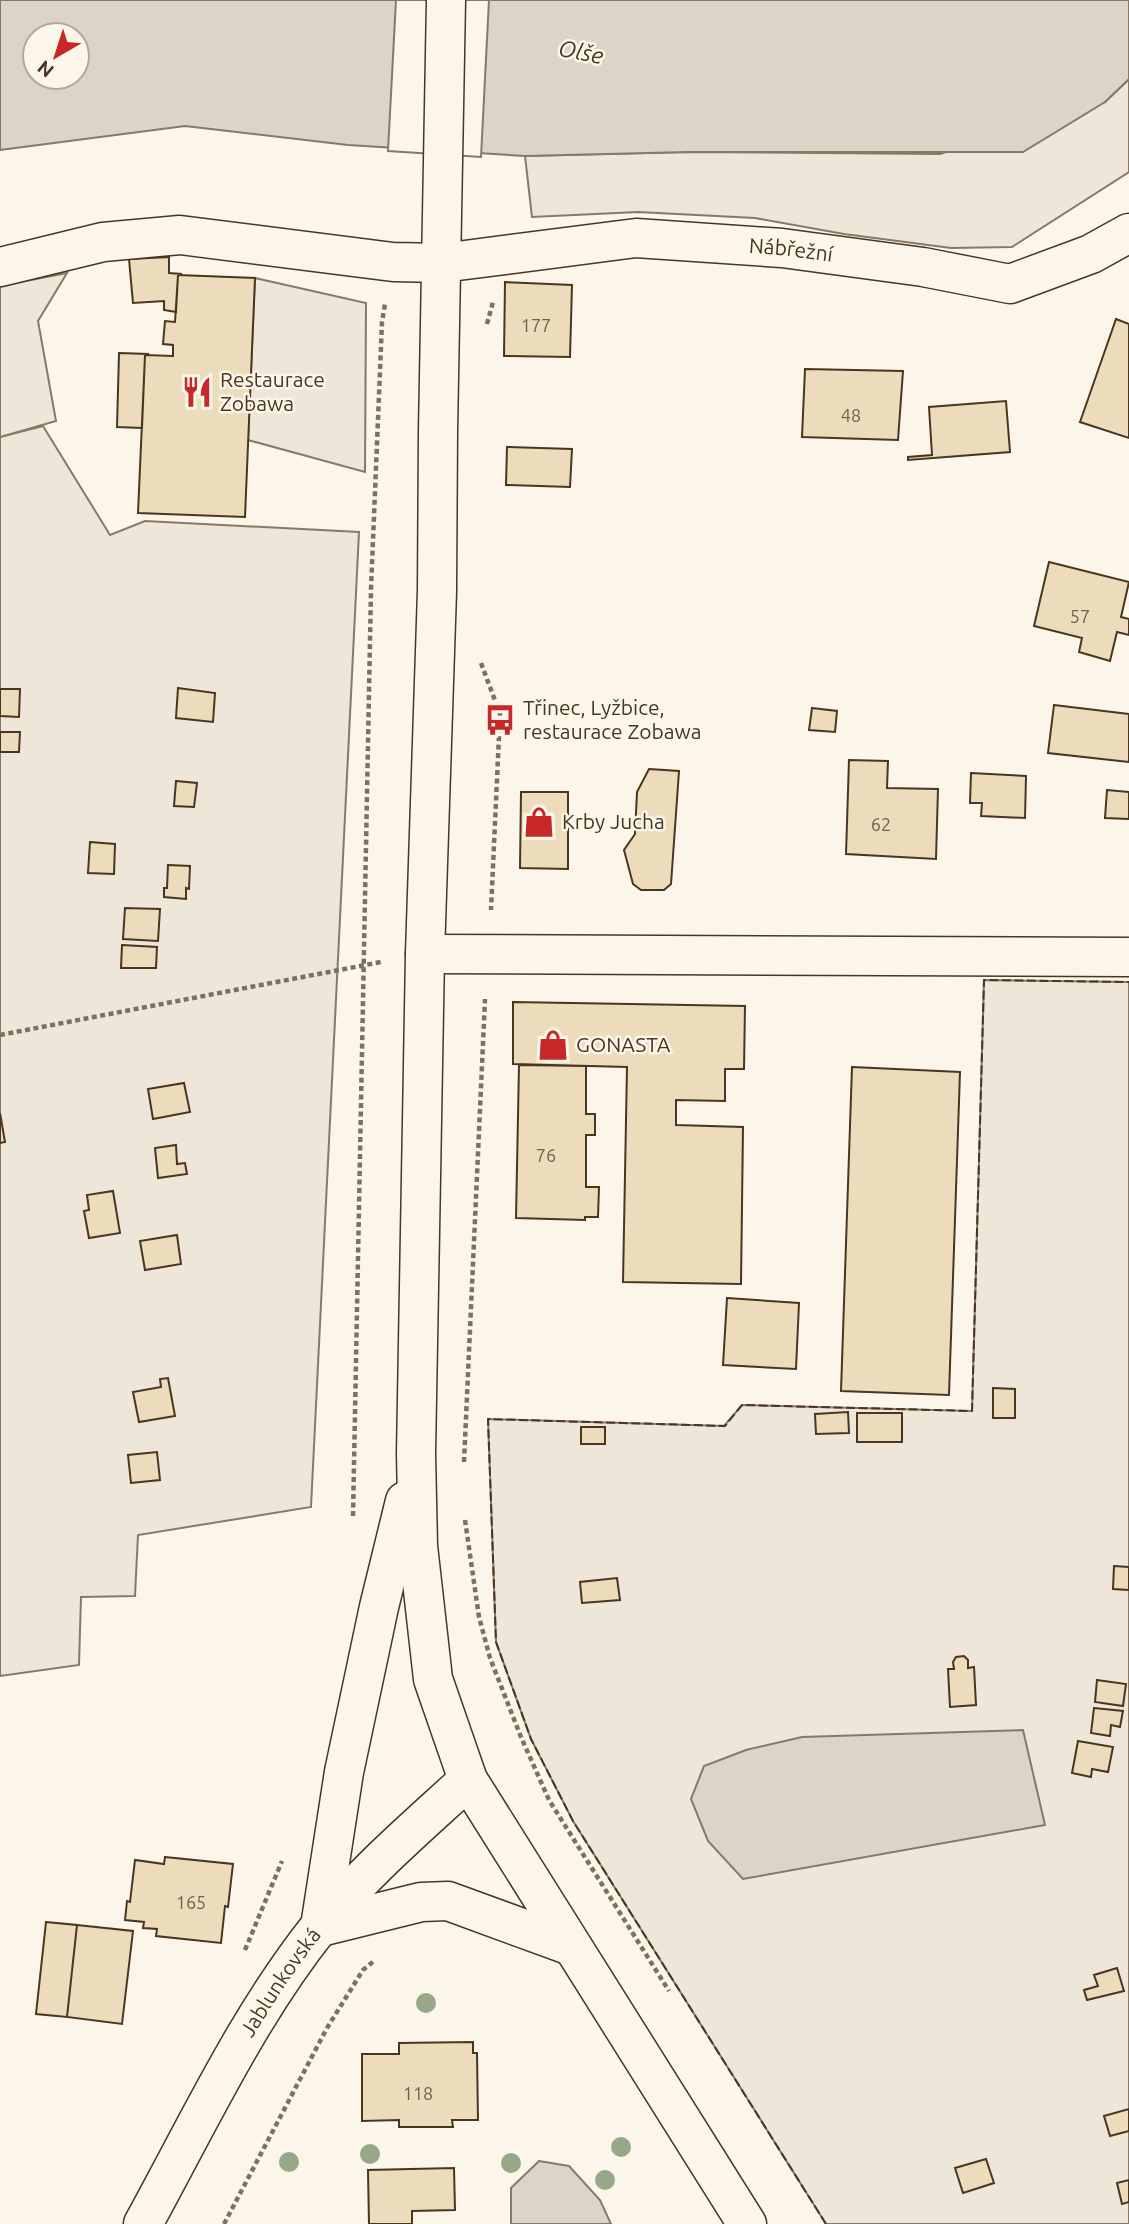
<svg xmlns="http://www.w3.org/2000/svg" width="1129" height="2224" viewBox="0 0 1129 2224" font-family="Ubuntu,sans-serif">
	<rect width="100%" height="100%" fill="#fbf6e9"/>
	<path fill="#ede6d9" stroke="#887966" stroke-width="2" d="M 1129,79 L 1129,172 L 1012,247 L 951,248 L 844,234 L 755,218 L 638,212 L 532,217 L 525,156 L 688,152 L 940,154 L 1105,102 Z
		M 43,426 L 110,535 L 145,521 L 359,532 L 311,1507 L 138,1535 L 135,1596 L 81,1597 L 79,1665 L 0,1676 L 0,437 Z
		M 984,980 L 1129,982 L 1129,2224 L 826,2224 L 573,1821 L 531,1739 L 496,1642 L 488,1419 L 724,1426 L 742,1405 L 972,1411 Z"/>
	<path fill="#ede7d9" stroke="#887966" stroke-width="2" d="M 67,273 L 38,321 L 56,421 L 0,437 L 0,286 Z
		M 255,278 L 366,303 L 365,472 L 248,440 Z"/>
	<path fill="#dcd4c6" stroke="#887966" stroke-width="2" fill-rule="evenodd" d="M 0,0 L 1129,0 L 1129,79 L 1105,102 L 1023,152 L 688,152 L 525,156 L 348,145 L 185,126 L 0,150 ZM 35,35 L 77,35 L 77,77 L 35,77 Z
		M 1023,1730 L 1045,1825 L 743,1879 L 708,1841 L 691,1799 L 704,1766 L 746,1750 L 802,1737 Z
		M 539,2161 L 569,2166 L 600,2200 L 611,2224 L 511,2224 L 511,2188 Z"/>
	<path fill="#fbf6e9" stroke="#887966" stroke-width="2" d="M 396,0 L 489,0 L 481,157 L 388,151 Z"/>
	<path fill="#ecdcbc" stroke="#4a3520" stroke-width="2" d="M 169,257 L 169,273 L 182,274 L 178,275 L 176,312 L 164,310 L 164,301 L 133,303 L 129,259 Z
		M 178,275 L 255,278 L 245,517 L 138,513 L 145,355 L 173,356 L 173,345 L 163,344 L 165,321 L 175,322 Z
		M 505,282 L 572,285 L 570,357 L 504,356 Z
		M 1116,319 L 1129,324 L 1129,438 L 1080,422 Z
		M 119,353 L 149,354 L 145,355 L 142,428 L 117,427 Z
		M 805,369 L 903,371 L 898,440 L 802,437 Z
		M 1006,401 L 1010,452 L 908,460 L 908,457 L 932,455 L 929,407 Z
		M 507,447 L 572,449 L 570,487 L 506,485 Z
		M 1049,562 L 1129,582 L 1121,617 L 1129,619 L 1129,635 L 1117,632 L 1110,661 L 1079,652 L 1082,638 L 1034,626 Z
		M 178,688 L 215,693 L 213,722 L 176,718 Z
		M 0,689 L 20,689 L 19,717 L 0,716 Z
		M 1054,705 L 1129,714 L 1129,762 L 1048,753 Z
		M 812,708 L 837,711 L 835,732 L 809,730 Z
		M 0,732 L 20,732 L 19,752 L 0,752 Z
		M 849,760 L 888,761 L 887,788 L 938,789 L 936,859 L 846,854 Z
		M 649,769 L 679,771 L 671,884 L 664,890 L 641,890 L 633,884 L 624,850 L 635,834 L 637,792 Z
		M 971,773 L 1026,776 L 1025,818 L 981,816 L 982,803 L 970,803 Z
		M 176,781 L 197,783 L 194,807 L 174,806 Z
		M 1107,790 L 1129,792 L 1129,819 L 1105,818 Z
		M 521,792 L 568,792 L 568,869 L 520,868 Z
		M 90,842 L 115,844 L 114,874 L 88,873 Z
		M 168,865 L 190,866 L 189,889 L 186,888 L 186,899 L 164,897 L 164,888 L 167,888 Z
		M 125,908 L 160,909 L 158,941 L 123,939 Z
		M 122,945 L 157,947 L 156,968 L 121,968 Z
		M 513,1002 L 745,1006 L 744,1069 L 725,1069 L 725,1101 L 676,1100 L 676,1125 L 743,1127 L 741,1284 L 623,1282 L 627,1067 L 513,1064 Z
		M 519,1065 L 586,1066 L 586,1114 L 595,1114 L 595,1135 L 586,1135 L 586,1187 L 599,1187 L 598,1217 L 585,1217 L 585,1220 L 516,1218 Z
		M 852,1067 L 960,1072 L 949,1395 L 841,1391 Z
		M 184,1083 L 190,1112 L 153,1119 L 148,1089 Z
		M 0,1113 L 5,1142 L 0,1143 Z
		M 176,1145 L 177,1164 L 185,1163 L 187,1174 L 158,1178 L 155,1148 Z
		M 113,1191 L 120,1233 L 89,1238 L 84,1211 L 89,1210 L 87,1195 Z
		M 177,1235 L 181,1264 L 145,1270 L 140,1241 Z
		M 727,1298 L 799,1303 L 796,1369 L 723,1365 Z
		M 168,1378 L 175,1416 L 139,1422 L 133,1392 L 161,1387 L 160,1379 Z
		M 993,1388 L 1015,1389 L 1015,1418 L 993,1418 Z
		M 848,1412 L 849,1433 L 816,1434 L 815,1414 Z
		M 857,1413 L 902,1413 L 902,1442 L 857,1442 Z
		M 581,1427 L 605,1427 L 605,1444 L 581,1444 Z
		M 157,1452 L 160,1480 L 131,1483 L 128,1455 Z
		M 1114,1566 L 1129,1567 L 1129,1590 L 1113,1589 Z
		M 617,1578 L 620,1600 L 582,1603 L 580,1582 Z
		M 964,1656 L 968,1660 L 968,1668 L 974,1667 L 976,1705 L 950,1707 L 948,1669 L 954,1669 L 953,1662 L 956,1657 Z
		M 1097,1680 L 1126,1684 L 1123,1706 L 1095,1702 Z
		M 1094,1708 L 1123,1711 L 1120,1727 L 1111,1725 L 1110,1736 L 1091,1733 Z
		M 1078,1741 L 1113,1747 L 1108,1772 L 1092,1769 L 1091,1777 L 1072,1773 Z
		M 165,1857 L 233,1864 L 228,1907 L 225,1906 L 221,1943 L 156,1936 L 157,1929 L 143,1928 L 144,1922 L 125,1920 L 127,1901 L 130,1902 L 135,1860 L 164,1864 Z
		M 46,1922 L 77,1925 L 67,2017 L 36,2014 Z
		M 77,1925 L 133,1931 L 122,2024 L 67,2017 Z
		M 1117,1968 L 1124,1991 L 1087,2000 L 1084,1990 L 1098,1986 L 1094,1975 Z
		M 473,2042 L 473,2053 L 477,2053 L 478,2120 L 452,2120 L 453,2127 L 399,2127 L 399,2120 L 362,2121 L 362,2054 L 399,2054 L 399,2043 Z
		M 1129,2109 L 1129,2131 L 1110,2136 L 1104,2116 Z
		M 986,2159 L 994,2183 L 963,2193 L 955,2168 Z
		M 454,2168 L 455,2210 L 412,2211 L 412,2224 L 369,2224 L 368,2170 Z
		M 1129,2180 L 1129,2202 L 1122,2204 L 1117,2183 Z"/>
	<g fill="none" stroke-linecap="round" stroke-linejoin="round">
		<defs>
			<g id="minor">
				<path id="s1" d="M 0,267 L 103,242 L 180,235 L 393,262 L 442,263 L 636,238 L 782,248 L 923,267 L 1010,284 L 1091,254 L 1129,233"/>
				<path d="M 425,954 L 1129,957"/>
			</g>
			<g id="major">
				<path d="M 446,0 L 438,431 L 437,591 L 425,954 L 416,1454 L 418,1546 L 433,1679 L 468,1780 L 747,2224"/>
				<path d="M 320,1927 L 344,1772 L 379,1607 L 405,1501"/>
				<path d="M 320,1927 L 421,1902 L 448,1901 L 571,1946"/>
				<path id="s2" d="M 143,2224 C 198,2124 248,2016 320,1926 C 364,1872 417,1827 468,1780"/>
			</g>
		</defs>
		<use href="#minor" stroke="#4a3520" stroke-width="41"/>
		<use href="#major" stroke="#4a3520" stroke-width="41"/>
		<path stroke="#7f6f5c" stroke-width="4.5" stroke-dasharray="5 3.5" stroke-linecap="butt" d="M 487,324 L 493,302
			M 481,663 L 500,714 L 491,910
			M 0,1035 L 381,962
			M 464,1462 L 485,999
			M 353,1516 L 371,589 L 382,322 L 385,304
			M 465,1520 L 479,1617 L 490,1658 L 521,1737 L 549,1800 L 669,1991
			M 245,1950 L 282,1861
			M 224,2224 L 327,2028 L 363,1970 L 374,1961"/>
		<use href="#minor" stroke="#fbf6e9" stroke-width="38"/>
		<use href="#major" stroke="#fbf6e9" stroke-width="38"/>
		<path stroke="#4a3520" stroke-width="2" stroke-dasharray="9 3.5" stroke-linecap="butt" d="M 826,2224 L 573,1821 L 531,1739 L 496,1642 L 488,1419 L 725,1426 L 742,1405 L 972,1411 L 984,980 L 1129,982"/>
	</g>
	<g fill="#96a887">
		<circle cx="426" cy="2003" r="10"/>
		<circle cx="621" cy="2147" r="10"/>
		<circle cx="370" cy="2154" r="10"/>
		<circle cx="289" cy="2162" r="10"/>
		<circle cx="511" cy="2163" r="10"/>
		<circle cx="605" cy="2180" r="10"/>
	</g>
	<defs>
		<symbol id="restaurant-bare" viewBox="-9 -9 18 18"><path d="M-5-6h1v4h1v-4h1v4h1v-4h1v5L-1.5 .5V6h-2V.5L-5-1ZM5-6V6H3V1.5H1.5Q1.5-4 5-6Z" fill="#c62828" stroke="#fbf6e9" stroke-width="2.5" paint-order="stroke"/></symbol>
		<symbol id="bus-bare" viewBox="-9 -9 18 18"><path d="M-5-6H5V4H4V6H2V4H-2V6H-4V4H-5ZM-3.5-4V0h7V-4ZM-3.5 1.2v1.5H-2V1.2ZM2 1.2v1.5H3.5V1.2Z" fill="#c62828" stroke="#fbf6e9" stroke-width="2.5" paint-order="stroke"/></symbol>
		<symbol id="shop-bare" viewBox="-9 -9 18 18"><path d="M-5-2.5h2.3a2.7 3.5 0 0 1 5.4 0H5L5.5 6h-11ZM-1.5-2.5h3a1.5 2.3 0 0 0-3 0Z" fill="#c62828" stroke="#fbf6e9" stroke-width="2.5" paint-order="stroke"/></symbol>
	</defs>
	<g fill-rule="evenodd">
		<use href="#restaurant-bare" x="175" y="370" width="44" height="44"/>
		<use href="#bus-bare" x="478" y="698" width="44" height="44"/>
		<use href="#shop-bare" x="517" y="800" width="44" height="44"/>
		<use href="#shop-bare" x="531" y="1023" width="44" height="44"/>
	</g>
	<g text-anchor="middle" stroke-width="5" stroke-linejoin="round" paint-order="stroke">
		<g font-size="18" fill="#725f47">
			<text x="536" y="332">177</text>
			<text x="851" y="422">48</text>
			<text x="1080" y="623">57</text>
			<text x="881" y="831">62</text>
			<text x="546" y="1162">76</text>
			<text x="191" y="1909">165</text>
			<text x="418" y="2100">118</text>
		</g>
		<g font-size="21" fill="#4a3520" stroke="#fbf6e9">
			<text dy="7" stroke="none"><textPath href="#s1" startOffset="798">Nábřežní</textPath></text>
			<text dy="7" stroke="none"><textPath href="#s2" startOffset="278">Jablunkovská</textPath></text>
		</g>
		<g font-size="21" fill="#4a3520" stroke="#fbf6e9" text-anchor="start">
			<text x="220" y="387">Restaurace<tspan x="220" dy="24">Zobawa</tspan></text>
			<text x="523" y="715">Třinec, Lyžbice,<tspan x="523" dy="24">restaurace Zobawa</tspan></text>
			<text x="562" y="829">Krby Jucha</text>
			<text x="576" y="1052">GONASTA</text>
		</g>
		<g font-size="23" font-style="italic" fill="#4a3520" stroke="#fbf6e9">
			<text transform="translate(581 52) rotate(11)" y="8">Olše</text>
		</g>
	</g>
	<g transform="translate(56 56) rotate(219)"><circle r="33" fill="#fbf6e9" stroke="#b4a999" stroke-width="2"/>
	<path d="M0-5L12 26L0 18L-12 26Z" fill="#c62828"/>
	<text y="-10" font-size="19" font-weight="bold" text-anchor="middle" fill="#4a3520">N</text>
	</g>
</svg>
